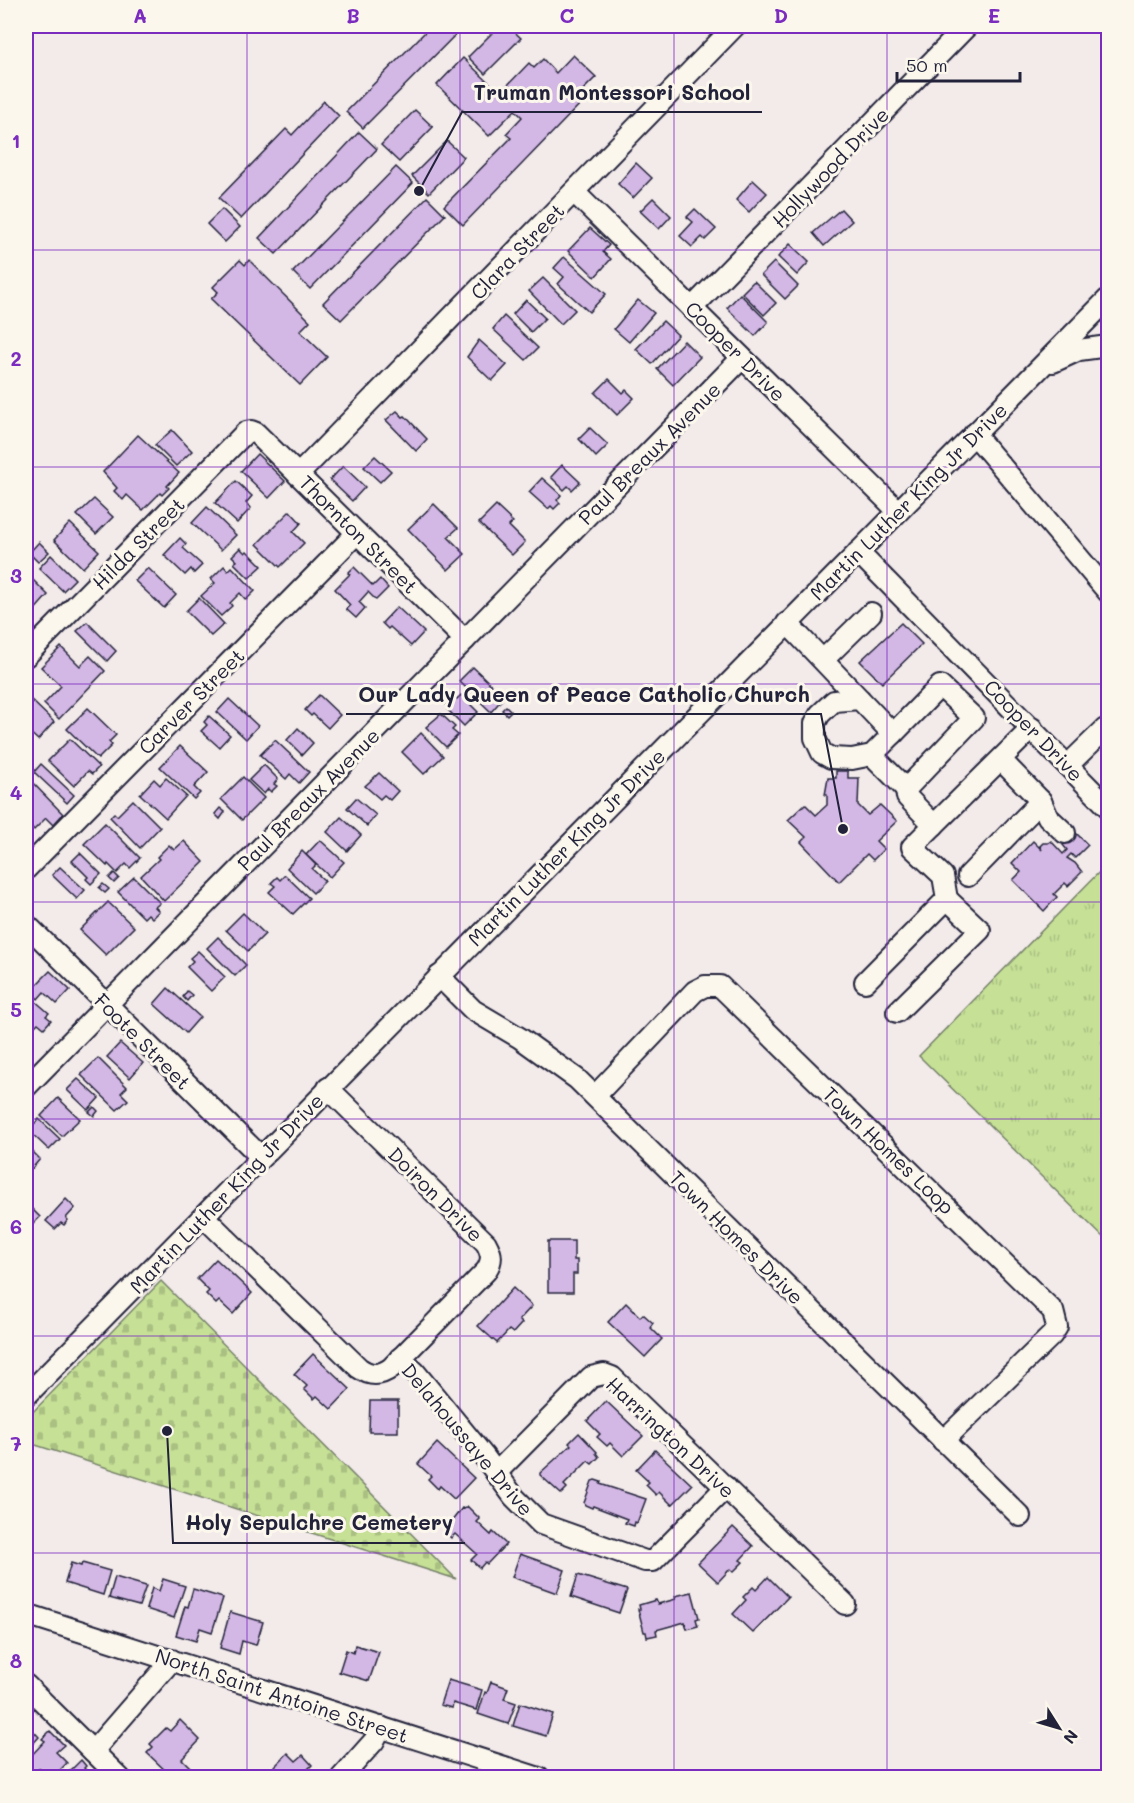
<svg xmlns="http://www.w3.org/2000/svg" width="1134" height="1803" viewBox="0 0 1134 1803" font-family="Mali,sans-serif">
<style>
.grass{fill:url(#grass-tufts);stroke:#748168;stroke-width:1.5}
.cemetery{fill:url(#cemetery-stones);stroke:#748168;stroke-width:1.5}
.building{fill:#d3b7e4;stroke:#22223b;stroke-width:1.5}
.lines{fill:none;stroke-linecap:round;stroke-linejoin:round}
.minor-casing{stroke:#22223b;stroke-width:24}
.minor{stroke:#fbf7ec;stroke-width:20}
.grid{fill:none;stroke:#7b2cbf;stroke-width:1.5;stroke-opacity:0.55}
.labels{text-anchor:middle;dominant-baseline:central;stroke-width:6;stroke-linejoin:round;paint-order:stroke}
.street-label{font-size:20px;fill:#22223b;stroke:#fbf7ec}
.leader{fill:none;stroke:#22223b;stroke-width:2}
.callout-dot{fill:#22223b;stroke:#fbf7ec;stroke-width:2}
.callout-label{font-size:21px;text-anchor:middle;font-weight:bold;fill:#22223b;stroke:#fbf7ec;stroke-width:6;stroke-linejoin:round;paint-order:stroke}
.neatline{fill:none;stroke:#7b2cbf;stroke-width:2}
.grid-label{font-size:20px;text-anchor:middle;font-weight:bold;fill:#7b2cbf}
</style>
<defs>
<pattern id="grass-tufts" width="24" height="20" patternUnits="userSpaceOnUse" patternTransform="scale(1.5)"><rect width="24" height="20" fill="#c6e096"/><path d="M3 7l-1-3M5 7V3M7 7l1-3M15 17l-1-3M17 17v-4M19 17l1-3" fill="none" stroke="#aac082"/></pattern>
<pattern id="cemetery-stones" width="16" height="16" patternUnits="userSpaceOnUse" patternTransform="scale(1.5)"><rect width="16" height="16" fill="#c6e096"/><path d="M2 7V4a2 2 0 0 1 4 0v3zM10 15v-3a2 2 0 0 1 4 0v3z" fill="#aac082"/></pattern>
</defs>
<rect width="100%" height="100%" fill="#f3eaea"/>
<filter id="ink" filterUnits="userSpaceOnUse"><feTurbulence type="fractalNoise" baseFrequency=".0167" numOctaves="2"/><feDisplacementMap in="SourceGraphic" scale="12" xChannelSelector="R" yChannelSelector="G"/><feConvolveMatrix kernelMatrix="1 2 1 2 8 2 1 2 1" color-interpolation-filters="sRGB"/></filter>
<g filter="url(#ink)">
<polygon class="grass" points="1108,863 1108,1242 919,1056"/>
<polygon class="cemetery" points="161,1281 456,1579 26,1442 26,1419"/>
<g class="building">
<polygon points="431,26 464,26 363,128 346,112"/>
<polygon points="499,26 508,26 521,38 485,74 468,57"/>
<polygon points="573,55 596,77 579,94 585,99 463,225 444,206 511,138 506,134 522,117 515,110 489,136 437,85 463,58 500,93 529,63 534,68 543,59 556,73"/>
<polygon points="324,101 339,116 241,219 219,198 286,129 292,135"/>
<polygon points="415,110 433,127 399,162 381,145"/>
<polygon points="359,132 377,149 276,254 259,238"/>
<polygon points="447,141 464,157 429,193 412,176"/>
<polygon points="636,163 652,178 633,198 618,184"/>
<polygon points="396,167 413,183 310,289 293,272"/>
<polygon points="753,180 767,193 749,212 736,200"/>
<polygon points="427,197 445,215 341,320 323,303"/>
<polygon points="653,198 671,216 659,229 640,211"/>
<polygon points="222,209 240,227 225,242 207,224"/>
<polygon points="695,209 716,229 705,240 702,237 692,247 680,236 693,222 687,217"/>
<polygon points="841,209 852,221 824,246 813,233"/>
<polygon points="590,228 609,245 603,252 611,259 595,277 568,251"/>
<polygon points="790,244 809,262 797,275 778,257"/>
<polygon points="564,257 606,294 589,312 558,284 564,277 554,268"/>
<polygon points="240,260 245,265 249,260 310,321 300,331 327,357 300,385 211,299 218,292 213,287"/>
<polygon points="774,262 798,286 785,299 761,275"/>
<polygon points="543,278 575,310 561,324 529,291"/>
<polygon points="754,281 776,303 764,315 742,293"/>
<polygon points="740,294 768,322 755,336 727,308"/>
<polygon points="526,300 545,318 531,332 513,314"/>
<polygon points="638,300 654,313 629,342 614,329"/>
<polygon points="504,316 538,348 526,360 493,329"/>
<polygon points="663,321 678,335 652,364 636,349"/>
<polygon points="479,340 507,365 492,381 467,357"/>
<polygon points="684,341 700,357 673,385 657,369"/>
<polygon points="609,379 623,393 626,390 634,398 617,415 595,393"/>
<polygon points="397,411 403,417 405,416 427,439 416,451 386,420"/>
<polygon points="590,428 608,445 596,457 579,439"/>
<polygon points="172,430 192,451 176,466 155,445"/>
<polygon points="138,435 179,473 167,486 169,488 162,495 160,493 143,510 127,495 123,500 114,491 117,488 103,472"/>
<polygon points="257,454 285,481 269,498 241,471"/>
<polygon points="375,456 391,471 380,482 364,467"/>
<polygon points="562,465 580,482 572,490 568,486 564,490 551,477"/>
<polygon points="343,466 365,487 352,501 330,480"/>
<polygon points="542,478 561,495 557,500 560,503 554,509 551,506 548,509 529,492"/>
<polygon points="236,481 252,496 246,503 251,508 237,523 215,503"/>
<polygon points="94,499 113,517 96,534 77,515"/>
<polygon points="434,504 458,528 448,537 465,554 448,570 408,529"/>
<polygon points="496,506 513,522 509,526 525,542 512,555 479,523"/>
<polygon points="207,507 236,535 221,550 192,523"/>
<polygon points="290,511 301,523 293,532 304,543 280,567 257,544"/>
<polygon points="70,523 99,551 83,568 54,540"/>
<polygon points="180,538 186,544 183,548 202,565 194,573 191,569 185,575 164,555"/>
<polygon points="39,542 49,552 38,562 29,553"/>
<polygon points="240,548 245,553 247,551 262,566 249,578 234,563 237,561 232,556"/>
<polygon points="26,551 32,557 26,565"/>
<polygon points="51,555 75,579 63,591 39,568"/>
<polygon points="224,566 228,571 232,567 255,591 246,600 240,593 230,603 232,606 221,616 201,596 215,583 211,579"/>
<polygon points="354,567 373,586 380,579 388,588 376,600 368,592 359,602 365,608 356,618 346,609 350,605 335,589 350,574 348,573"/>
<polygon points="148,568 176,595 164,608 135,581"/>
<polygon points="26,573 48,595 32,613 26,607"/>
<polygon points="199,598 224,624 211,636 186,611"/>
<polygon points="397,607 424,632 411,646 390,627 388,629 382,623"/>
<polygon points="87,622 116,651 107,661 77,631"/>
<polygon points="901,623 922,644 882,683 860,661"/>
<polygon points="61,647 80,666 90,656 105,671 59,719 44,704 61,686 41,667"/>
<polygon points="473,667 504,697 491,712 459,681"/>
<polygon points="26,695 54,722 38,740 27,730 26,731"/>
<polygon points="319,695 340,715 328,728 313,714 311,716 305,710"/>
<polygon points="453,695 457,699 461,695 478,712 464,726 447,709 448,707 445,703"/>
<polygon points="229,699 258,726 246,739 217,712"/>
<polygon points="506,706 511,711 507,715 502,710"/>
<polygon points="88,708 116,735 109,742 112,745 98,759 67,729"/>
<polygon points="441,714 455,727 452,730 458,735 446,747 426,727"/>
<polygon points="209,716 230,735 219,747 201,731 207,725 204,722"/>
<polygon points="298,728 313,743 302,755 287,740"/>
<polygon points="421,733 443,756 424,774 402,752"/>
<polygon points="70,739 99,767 92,774 88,771 74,786 48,761"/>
<polygon points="275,740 309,772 299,783 290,774 286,779 260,755"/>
<polygon points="180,746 208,772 194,787 200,793 194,799 160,767"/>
<polygon points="41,764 74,795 67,803 34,772"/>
<polygon points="264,765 278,779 274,784 277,786 271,792 268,789 264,794 249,780"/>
<polygon points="836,771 848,771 848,778 859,778 858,805 868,815 880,805 897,821 876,841 884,849 873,860 867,854 839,882 801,842 806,837 788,820 805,804 816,815 827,805 827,795 825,795 828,778 836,778"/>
<polygon points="379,773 398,791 390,800 384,795 380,799 365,786"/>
<polygon points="243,777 264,798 242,820 221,799"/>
<polygon points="166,778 186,796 166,818 140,794 154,779 160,785"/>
<polygon points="30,780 63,814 53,825 46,818 34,830 26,821 26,784"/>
<polygon points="356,798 376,815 367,826 347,808"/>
<polygon points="133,800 160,827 140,848 110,817 114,813 117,816"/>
<polygon points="220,808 225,812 220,819 215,814"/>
<polygon points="341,817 361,835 347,851 327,832"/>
<polygon points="105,823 140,858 130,868 126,864 117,873 108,864 107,866 84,844"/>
<polygon points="1075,832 1088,845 1075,858 1071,854 1067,858 1075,863 1082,872 1068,886 1065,883 1054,894 1057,897 1044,911 1013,880 1021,872 1012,863 1033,841 1042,850 1040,846 1043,843 1048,843 1051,841 1063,854 1067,850 1063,845"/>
<polygon points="320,840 344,862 330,877 306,855"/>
<polygon points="184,841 204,862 164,901 141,876 159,859 157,857 169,845 174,850"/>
<polygon points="302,851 316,865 312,869 325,881 313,893 287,868"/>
<polygon points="80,853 101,874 91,884 86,879 88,877 72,861"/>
<polygon points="60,867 85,890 77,899 52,875"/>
<polygon points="114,873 119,878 114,883 109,878"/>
<polygon points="285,875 309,898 293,914 269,892 275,886 271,883 277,877 280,880"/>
<polygon points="134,877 160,903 155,907 159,911 152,918 148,914 144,918 118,892"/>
<polygon points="103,884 109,889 105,893 99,888"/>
<polygon points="108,902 134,927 106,955 80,930"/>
<polygon points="243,913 265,934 248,951 226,930"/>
<polygon points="218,937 246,965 235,976 207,948"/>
<polygon points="198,951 225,977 211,991 187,967 193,961 190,958"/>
<polygon points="50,971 70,990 57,1004 44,992 38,999 30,991"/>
<polygon points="168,988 200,1017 186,1033 154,1004"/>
<polygon points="187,991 192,995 187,1001 183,997"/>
<polygon points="34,1000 49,1013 46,1016 51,1020 44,1028 38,1023 30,1031 26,1027 26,1009"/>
<polygon points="120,1043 143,1063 130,1078 107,1057"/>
<polygon points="98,1058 127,1087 121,1093 128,1100 117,1110 81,1075"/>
<polygon points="78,1079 99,1098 88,1110 67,1090"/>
<polygon points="58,1098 80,1119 62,1136 41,1116"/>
<polygon points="94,1107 98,1111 94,1116 89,1112"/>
<polygon points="39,1119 60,1139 49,1150 28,1130"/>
<polygon points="26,1145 40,1159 30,1171 26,1167"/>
<polygon points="66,1199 75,1208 66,1218 68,1220 64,1225 61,1223 55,1229 46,1221"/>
<polygon points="26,1203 40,1217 27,1230 26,1228"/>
<polygon points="548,1241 574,1241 574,1260 577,1260 577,1274 573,1274 573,1292 548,1292"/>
<polygon points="216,1259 252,1293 233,1314 219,1301 216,1304 206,1294 209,1291 197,1279"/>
<polygon points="513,1288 532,1306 519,1320 522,1323 513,1333 509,1330 497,1343 478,1326"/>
<polygon points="626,1303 640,1317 643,1314 653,1323 650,1327 662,1339 645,1357 608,1322"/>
<polygon points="313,1354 350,1389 331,1409 317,1396 314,1399 304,1389 307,1386 294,1374"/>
<polygon points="370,1401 398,1401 398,1432 369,1432"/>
<polygon points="606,1401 643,1436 623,1456 610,1443 607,1446 597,1437 600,1434 587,1421"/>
<polygon points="579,1433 597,1452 596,1453 599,1457 592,1464 588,1461 564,1485 567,1488 561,1494 540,1475 540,1473 571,1445 569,1443"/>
<polygon points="437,1443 474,1478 454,1499 440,1486 438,1489 428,1479 431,1476 418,1464"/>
<polygon points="655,1450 692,1485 672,1505 659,1492 656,1495 646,1485 649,1482 636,1470"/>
<polygon points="595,1480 601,1482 600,1484 646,1499 637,1523 635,1522 634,1526 625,1523 627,1519 593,1506 592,1508 585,1505 584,1503 592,1481"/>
<polygon points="467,1506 480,1519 477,1522 491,1535 493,1532 506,1544 487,1564 485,1562 480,1568 471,1560 477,1554 455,1534 451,1538 444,1531 462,1508 464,1509"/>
<polygon points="733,1527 753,1546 740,1560 743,1562 733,1572 730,1569 718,1582 698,1563"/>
<polygon points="520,1554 565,1570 557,1593 512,1577"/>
<polygon points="71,1563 81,1566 82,1563 110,1571 103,1595 65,1583"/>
<polygon points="578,1575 627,1590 619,1613 571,1597"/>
<polygon points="115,1577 146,1586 139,1606 109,1598"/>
<polygon points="768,1577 788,1597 753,1633 733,1614 746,1600 743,1597 753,1587 756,1590"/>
<polygon points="163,1579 185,1586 174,1618 146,1609 152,1588 159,1591"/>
<polygon points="193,1589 223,1598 212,1632 200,1628 196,1641 176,1635 185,1606 188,1607"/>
<polygon points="692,1592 699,1618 696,1619 698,1626 687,1629 685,1622 656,1630 657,1635 647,1637 646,1632 644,1632 638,1609 640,1609 639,1605 656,1600 658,1604 676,1599 675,1596"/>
<polygon points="230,1612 263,1622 256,1645 242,1641 239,1654 220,1648"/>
<polygon points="355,1645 379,1652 369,1681 339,1672 346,1650 353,1653"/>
<polygon points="448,1680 482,1690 476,1710 453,1703 452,1708 440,1705"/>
<polygon points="491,1682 508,1688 504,1699 516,1703 508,1724 478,1714 485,1692 487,1693"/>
<polygon points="520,1703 553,1714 546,1736 513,1726"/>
<polygon points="180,1720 200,1740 182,1759 197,1774 194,1778 176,1778 170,1772 169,1774 147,1753 153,1747 150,1744 166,1728 170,1731"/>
<polygon points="26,1723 39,1737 26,1751"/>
<polygon points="50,1731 64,1745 56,1752 67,1763 52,1778 49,1778 39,1768 33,1775 26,1768 26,1761 45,1741 42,1739"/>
<polygon points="288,1753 296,1761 303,1755 312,1765 299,1778 263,1778"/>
<polygon points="81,1760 86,1766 84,1768 89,1774 85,1778 63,1778"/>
</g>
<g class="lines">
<defs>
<g id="minor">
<polyline points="574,192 898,511"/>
<polyline points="692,308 967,26"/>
<polyline points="1053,362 1079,350 1108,346"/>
<polyline points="974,434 1108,592"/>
<polyline points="298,475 735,26"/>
<polyline points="858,552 1108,807"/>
<polyline points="787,623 893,734 872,755 852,759 831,758 822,753 815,738 815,723 820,714 834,701 860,699"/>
<polyline points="26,656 246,432 251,431 256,433 465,640"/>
<polyline points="823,660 871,613"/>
<polyline points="872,755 906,789 974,718 940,686 893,734"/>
<polyline points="1068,765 1105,729 1108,730"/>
<polyline points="906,789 907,797 934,825 1032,728"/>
<polyline points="1041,801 1048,817 1065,833"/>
<polyline points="26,869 357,533"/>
<polyline points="968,876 1041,801 1001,760"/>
<polyline points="26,924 261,1157"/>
<polyline points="439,976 473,1010 520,1038 577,1079 1020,1516"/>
<polyline points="865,982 947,899 943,876 912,847 934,825"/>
<polyline points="897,1012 980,930 947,899"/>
<polyline points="26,1087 742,358"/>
<polyline points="595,1096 695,991 705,986 720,986 1053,1311 1057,1327 1052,1335 943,1441"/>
<path d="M 204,1217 L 359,1368 C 370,1376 380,1376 391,1368 L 486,1271 C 493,1260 492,1254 486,1243 L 328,1088"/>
<polyline points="400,1358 415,1372 483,1455 514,1497 541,1524 645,1561 653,1561 726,1487"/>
<polyline points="26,1396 1108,299"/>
<polyline points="496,1473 591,1377 604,1374 612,1377 845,1604"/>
<polyline points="26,1614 539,1778"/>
<polyline points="26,1685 120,1778"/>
<polyline points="93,1751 172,1660"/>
<polyline points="341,1778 374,1741 381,1727"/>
</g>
</defs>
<use href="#minor" class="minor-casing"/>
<use href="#minor" class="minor"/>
</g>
</g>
<path class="grid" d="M 247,26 L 247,1778M 460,26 L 460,1778M 674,26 L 674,1778M 887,26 L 887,1778M 26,250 L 1108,250M 26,467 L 1108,467M 26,684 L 1108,684M 26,902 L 1108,902M 26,1119 L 1108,1119M 26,1336 L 1108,1336M 26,1553 L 1108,1553"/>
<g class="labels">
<g class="street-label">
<text transform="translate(830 167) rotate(-46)">Hollywood Drive</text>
<text transform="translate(517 251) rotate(-46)">Clara Street</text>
<text transform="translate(736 351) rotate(45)">Cooper Drive</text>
<text transform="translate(649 453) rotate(-45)">Paul Breaux Avenue</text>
<text transform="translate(908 501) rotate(-45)">Martin Luther King Jr Drive</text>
<text transform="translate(359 534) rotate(45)">Thornton Street</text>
<text transform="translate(138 543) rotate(-45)">Hilda Street</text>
<text transform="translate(191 701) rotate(-45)">Carver Street</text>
<text transform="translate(1034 730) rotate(46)">Cooper Drive</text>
<text transform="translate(308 799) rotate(-45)">Paul Breaux Avenue</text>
<text transform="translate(566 847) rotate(-45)">Martin Luther King Jr Drive</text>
<text transform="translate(143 1041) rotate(45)">Foote Street</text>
<text transform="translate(889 1150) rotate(44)">Town Homes Loop</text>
<text transform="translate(226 1193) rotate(-46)">Martin Luther King Jr Drive</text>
<text transform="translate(436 1194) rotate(45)">Doiron Drive</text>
<text transform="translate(737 1237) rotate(45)">Town Homes Drive</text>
<text transform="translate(671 1437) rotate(43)">Harrington Drive</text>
<text transform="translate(468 1439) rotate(50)">Delahoussaye Drive</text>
<text transform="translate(282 1695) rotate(18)">North Saint Antoine Street</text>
</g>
</g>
<path class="leader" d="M419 191L462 112H762M843 829L821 714H346M167 1431L173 1543H465"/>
<g class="callout-dot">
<circle cx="419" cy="191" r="6"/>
<circle cx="843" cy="829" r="6"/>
<circle cx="167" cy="1431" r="6"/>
</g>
<g class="callout-label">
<text x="612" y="100">Truman Montessori School</text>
<text x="584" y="702">Our Lady Queen of Peace Catholic Church</text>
<text x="319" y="1530">Holy Sepulchre Cemetery</text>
</g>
<rect width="1134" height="1803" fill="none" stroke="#fbf7ec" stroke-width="66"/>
<g transform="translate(1059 1728) rotate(127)" stroke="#fbf7ec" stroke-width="4.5" paint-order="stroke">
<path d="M0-4.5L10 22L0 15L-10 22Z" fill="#22223b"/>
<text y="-9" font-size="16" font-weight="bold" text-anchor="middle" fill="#22223b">N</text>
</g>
<path d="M897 72v9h123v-9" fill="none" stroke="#22223b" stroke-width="3"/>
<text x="906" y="72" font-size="18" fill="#22223b" stroke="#fbf7ec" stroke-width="4.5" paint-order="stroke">50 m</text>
<rect x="33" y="33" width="1068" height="1737" class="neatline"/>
<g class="grid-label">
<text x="140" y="23">A</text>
<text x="353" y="23">B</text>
<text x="567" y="23">C</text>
<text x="781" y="23">D</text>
<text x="994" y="23">E</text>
<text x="16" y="148">1</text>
<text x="16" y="366">2</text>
<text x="16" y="583">3</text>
<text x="16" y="800">4</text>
<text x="16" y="1017">5</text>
<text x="16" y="1234">6</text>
<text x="16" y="1451">7</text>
<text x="16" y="1668">8</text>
</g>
</svg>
